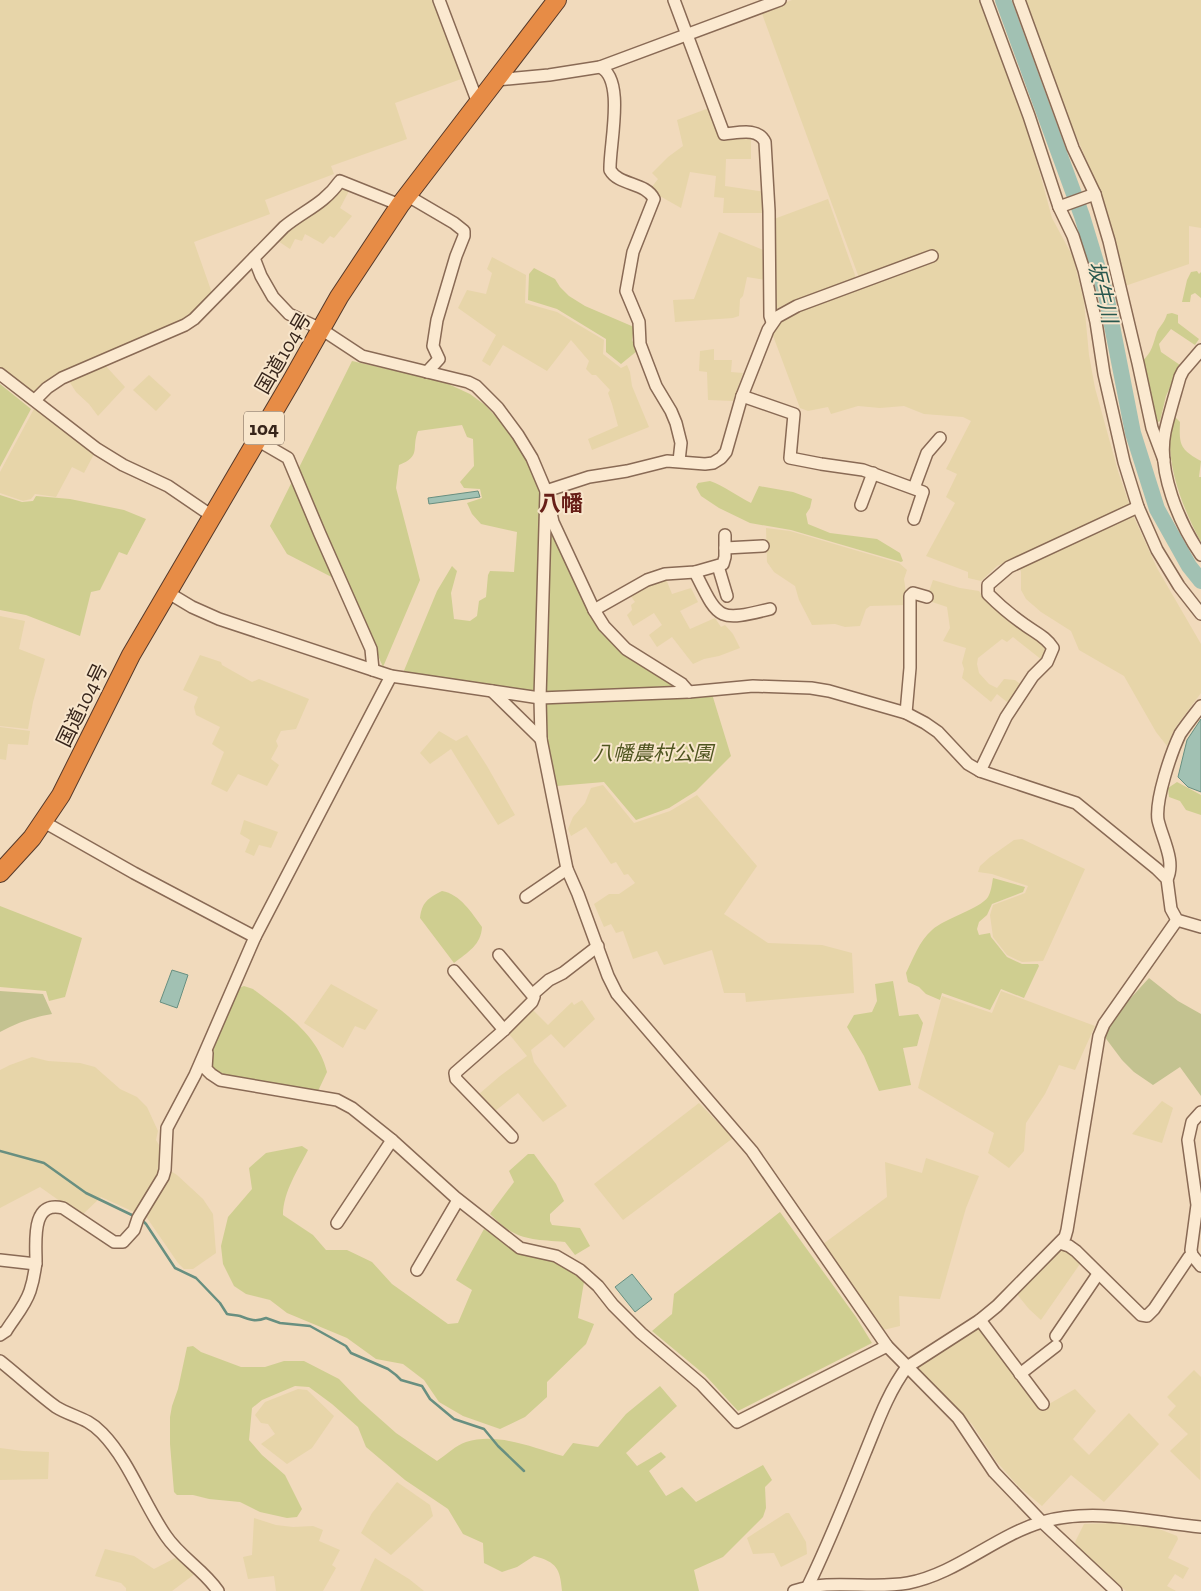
<svg xmlns="http://www.w3.org/2000/svg" width="1201" height="1591" viewBox="0 0 1201 1591" font-family="'Zilla Slab','Noto Sans JP',serif">
<style>
.farmland{fill:#e7d5a9}
.green{fill:#cfce90}
.cemetery{fill:#c3c290}
.water{fill:#a1c1b3;stroke:#688f80}
.lines{fill:none;stroke-linecap:round;stroke-linejoin:round}
.stream{stroke:#688f80;stroke-width:2.5}
.river{stroke:#a1c1b3;stroke-width:16}
.minor-casing{stroke:#896a55;stroke-width:14}
.highway-casing{stroke:#56392a;stroke-width:20}
.minor{stroke:#fbe9d0;stroke-width:11}
.highway{stroke:#e78c46;stroke-width:18}
.labels{text-anchor:middle;dominant-baseline:central;stroke-width:4;stroke-linejoin:round;paint-order:stroke}
.shield{fill:#f8e6cc;stroke:#715f50;stroke-width:1}
.shield-label{font-size:19px;font-weight:bold;fill:#37251b}
.street-label{font-size:20px;fill:#37251b;stroke:#f8e6cc}
.park-label{font-size:20px;font-style:italic;fill:#4f5520;stroke:#f8e6cc}
.water-label{font-size:21px;font-style:italic;fill:#29584f;stroke:#f8e6cc}
.quarter-label{font-size:22px;font-weight:bold;fill:#671e17;stroke:#f8e6cc}
</style>
<rect width="100%" height="100%" fill="#f1dabc"/>
<g class="farmland">
<polygon points="0,0 434,0 464,78 395,103 407,139 331,166 334,174 265,200 270,214 194,242 212,293 186,320 44,385 27,404 0,382"/>
<polygon points="792,0 980,0 1025,125 1039,170 1052,218 1073,257 1084,302 1089,355 1095,388 1118,471 1133,515 1157,568 1201,644 1201,693 1175,728 1167,746 1156,732 1124,676 1079,650 1071,631 1041,612 1026,599 1021,590 1021,572 1017,557 997,566 981,581 968,578 968,572 926,556 955,503 946,497 957,474 946,469 971,421 963,417 924,414 904,406 880,408 858,406 831,414 828,407 808,411 800,408 772,333 777,322 793,311 862,286 761,11"/>
<polygon points="1026,0 1201,0 1201,228 1189,226 1189,264 1125,286 1103,198 1067,115"/>
<polygon points="709,108 721,141 751,136 751,159 726,159 725,186 765,192 765,213 723,213 724,198 714,197 716,176 690,172 681,208 658,195 651,188 658,179 652,173 668,157 683,146 677,120"/>
<polygon points="342,186 350,189 340,208 352,216 334,238 330,236 323,244 305,234 302,241 295,239 290,249 278,241 282,235 330,202"/>
<polygon points="828,199 856,278 792,301 776,309 774,219"/>
<polygon points="719,232 766,251 765,280 747,277 743,296 740,299 739,316 733,318 675,322 673,300 694,299"/>
<polygon points="492,257 526,275 525,303 557,312 604,340 603,354 621,368 627,365 630,372 632,386 649,427 592,450 588,439 618,426 612,404 608,393 610,390 596,375 592,375 586,369 589,361 571,340 547,371 503,345 490,366 482,361 496,335 458,308 467,290 486,294 492,273 487,269"/>
<polygon points="714,349 714,360 732,360 731,372 743,373 733,401 708,400 707,372 699,371 700,351"/>
<polygon points="103,363 125,387 98,416 89,404 76,392 69,381 71,378"/>
<polygon points="149,375 171,395 156,411 133,390"/>
<polygon points="35,407 94,451 94,454 84,473 72,467 56,497 35,494 31,499 23,501 0,493 0,472"/>
<polygon points="766,528 790,531 899,563 907,570 904,579 906,593 906,605 870,606 866,609 860,626 845,627 835,624 812,625 799,600 795,586 774,572 767,562"/>
<polygon points="666,579 672,594 691,588 698,602 680,611 690,629 715,618 721,627 725,625 733,634 740,648 719,656 704,659 693,664 672,637 657,647 649,635 662,625 654,613 633,626 627,615 632,610 631,605 635,602 630,595 644,587"/>
<polygon points="933,580 960,588 979,591 985,600 994,608 1041,640 1048,649 1042,660 1013,637 1007,642 1002,639 978,658 977,664 979,673 989,684 997,688 1004,679 1015,680 1023,686 1011,702 1007,702 997,694 991,702 962,678 964,669 962,663 966,648 943,641 950,628 947,607 926,600"/>
<polygon points="0,616 25,621 19,649 45,659 33,702 28,729 0,726"/>
<polygon points="200,655 221,662 222,665 252,682 259,679 309,699 296,729 281,731 276,741 278,746 271,759 279,765 267,786 238,774 227,792 211,784 224,752 212,744 220,727 196,715 194,707 198,697 183,690"/>
<polygon points="0,727 30,731 28,745 8,744 6,760 0,759"/>
<polygon points="439,731 456,741 467,735 487,766 515,815 498,825 451,749 430,764 420,753"/>
<polygon points="603,785 634,823 670,811 697,795 757,866 724,914 768,943 822,945 852,953 854,993 746,1002 745,993 724,993 712,950 664,965 657,951 633,959 623,931 616,933 611,924 604,927 594,904 609,894 619,894 635,883 628,874 624,875 616,862 611,864 586,827 571,836 568,829 573,817 585,803 591,788"/>
<polygon points="244,820 278,832 271,848 259,845 254,856 245,852 250,840 240,834"/>
<polygon points="1022,839 1085,869 1043,961 1022,962 1007,955 993,937 990,915 993,905 1025,893 1028,886 992,874 978,872 980,866 990,857 1014,840"/>
<polygon points="331,984 378,1010 365,1030 355,1026 343,1048 304,1023"/>
<polygon points="1001,991 1095,1026 1075,1070 1059,1065 1045,1094 1026,1123 1024,1151 1009,1168 988,1153 994,1133 918,1088 942,996 992,1013"/>
<polygon points="582,1000 595,1019 564,1048 551,1034 531,1050 534,1062 567,1106 543,1122 518,1093 495,1111 479,1094 500,1076 527,1056 509,1034 532,1009 548,1025 572,1002 574,1005"/>
<polygon points="32,1057 48,1061 80,1063 95,1067 120,1089 137,1097 147,1107 158,1131 156,1140 159,1145 161,1165 177,1175 203,1199 213,1214 216,1253 193,1269 184,1269 178,1263 145,1215 134,1212 101,1197 81,1216 40,1187 0,1208 0,1070 10,1065"/>
<polygon points="1162,1101 1173,1108 1162,1143 1132,1134"/>
<polygon points="699,1103 733,1138 623,1220 594,1184"/>
<polygon points="926,1158 979,1176 966,1208 940,1299 899,1296 900,1326 883,1330 823,1244 887,1197 885,1162 922,1173"/>
<polygon points="1062,1248 1082,1261 1041,1320 1029,1309 1016,1293"/>
<polygon points="979,1327 1042,1408 1075,1389 1096,1411 1073,1439 1089,1455 1129,1413 1159,1444 1104,1502 1071,1475 1042,1506 1018,1486 996,1461 972,1424 917,1370 919,1365"/>
<polygon points="1194,1370 1201,1377 1200,1480 1170,1451 1188,1434 1168,1415 1176,1406 1167,1397"/>
<polygon points="298,1389 307,1390 334,1416 312,1448 287,1464 261,1444 275,1434 268,1424 261,1423 255,1415 265,1402"/>
<polygon points="0,1448 23,1451 49,1452 48,1479 0,1480"/>
<polygon points="397,1482 430,1505 433,1516 391,1555 361,1533 372,1513"/>
<polygon points="786,1513 789,1513 806,1542 807,1554 781,1567 774,1553 753,1554 747,1538"/>
<polygon points="254,1518 276,1525 293,1527 313,1526 323,1530 319,1541 340,1550 332,1565 336,1568 323,1591 276,1591 274,1576 248,1579 243,1557 252,1555"/>
<polygon points="1116,1523 1154,1527 1177,1536 1178,1539 1168,1558 1189,1568 1183,1579 1175,1574 1167,1586 1176,1591 1126,1591 1078,1548 1075,1542 1084,1524"/>
<polygon points="105,1549 134,1556 154,1569 177,1557 196,1573 172,1591 126,1591 126,1588 121,1583 95,1576"/>
<polygon points="375,1558 409,1579 424,1591 360,1591"/>
</g>
<g class="green">
<polygon points="534,268 555,279 560,287 569,296 585,306 634,327 632,340 637,351 621,364 606,352 606,339 557,309 528,300 529,274"/>
<polygon points="1197,271 1199,274 1201,272 1201,298 1195,293 1191,295 1190,302 1182,302 1187,280 1191,272"/>
<path d="M 1172,313 L 1178,315 L 1178,323 L 1199,339 L 1195,345 L 1171,329 L 1159,344 L 1161,352 L 1180,365 L 1166,396 L 1160,421 L 1156,423 L 1142,361 C 1152,353 1153,344 1157,332 C 1160,326 1165,322 1167,314 Z"/>
<path d="M 352,361 L 444,382 L 470,394 L 485,405 L 510,432 L 530,459 L 601,633 L 624,654 L 674,684 L 668,688 L 550,694 L 403,673 L 437,591 L 452,566 L 457,571 L 451,593 L 454,619 L 470,621 L 477,616 L 479,601 L 486,597 L 488,575 L 490,571 L 514,572 L 517,532 L 481,524 L 472,514 L 467,503 L 482,498 L 480,489 L 464,488 L 460,482 L 474,466 L 473,439 L 467,437 L 462,425 L 418,431 C 411,448 422,456 399,465 L 396,488 L 420,580 L 383,667 L 347,585 L 287,554 L 270,526 Z"/>
<polygon points="0,384 31,409 0,467"/>
<path d="M 1175,417 L 1180,422 C 1179,445 1180,449 1201,461 L 1199,477 L 1201,477 L 1201,542 C 1185,513 1169,473 1170,440 C 1170,432 1173,424 1175,417 Z"/>
<path d="M 710,481 C 724,486 737,496 751,503 L 759,486 L 793,492 L 812,499 L 810,508 L 806,514 L 808,524 L 830,533 L 877,539 L 900,553 L 903,561 L 901,562 L 791,530 L 750,523 L 719,508 L 701,496 L 696,487 L 698,483 Z"/>
<polygon points="0,495 22,502 33,501 36,496 70,499 124,510 146,519 127,555 119,552 100,590 91,592 80,636 26,615 0,610"/>
<polygon points="712,694 731,756 696,791 669,808 636,820 604,782 557,786 547,744 546,702"/>
<polygon points="1177,782 1201,795 1201,815 1186,810 1180,801 1169,797 1168,788"/>
<path d="M 993,878 L 1025,887 L 1023,892 L 992,904 L 987,915 L 979,922 L 977,929 L 979,935 L 990,933 L 991,937 L 1007,957 L 1022,964 L 1038,964 L 1039,966 L 1024,998 L 1001,989 L 990,1010 L 942,993 L 940,1000 L 926,994 L 919,987 L 908,982 L 906,973 C 913,959 919,941 932,930 C 945,918 980,909 988,897 C 991,892 992,884 993,878 Z"/>
<path d="M 442,891 C 460,894 472,913 482,927 C 481,945 468,952 454,963 L 420,918 C 422,902 428,898 442,891 Z"/>
<polygon points="0,906 82,938 65,997 49,1001 46,991 0,987"/>
<polygon points="893,981 899,1016 918,1014 923,1023 917,1046 903,1048 911,1085 879,1091 864,1056 847,1027 854,1015 872,1012 877,1001 875,984"/>
<path d="M 244,986 L 253,989 C 282,1011 318,1034 327,1072 L 318,1091 L 228,1076 L 213,1069 L 212,1052 L 219,1036 L 226,1015 L 239,988 Z"/>
<path d="M 302,1146 L 308,1150 C 298,1170 283,1192 283,1215 L 313,1235 L 326,1250 L 347,1250 L 372,1262 L 392,1284 L 448,1324 L 458,1323 L 472,1290 L 456,1280 L 484,1229 L 517,1251 L 555,1261 L 576,1274 L 584,1282 L 578,1318 L 594,1324 L 586,1344 L 547,1382 L 547,1397 L 525,1417 L 500,1429 L 463,1416 L 439,1402 L 424,1380 L 403,1364 L 376,1359 L 347,1338 L 287,1313 L 270,1300 L 246,1294 L 234,1286 L 223,1264 L 221,1246 L 228,1217 L 252,1189 L 249,1168 L 266,1153 Z"/>
<path d="M 528,1154 L 534,1154 L 556,1184 L 564,1201 L 550,1214 L 550,1221 L 552,1225 L 580,1228 L 590,1246 L 575,1255 L 565,1242 C 530,1239 516,1241 490,1214 L 514,1182 L 509,1171 Z"/>
<polygon points="780,1212 856,1317 872,1343 738,1411 705,1375 652,1331 672,1314 674,1294"/>
<path d="M 193,1346 L 201,1352 L 241,1367 L 265,1367 L 284,1361 L 304,1361 L 339,1379 L 360,1401 L 396,1433 L 437,1461 C 446,1455 456,1445 466,1442 C 498,1432 533,1448 563,1456 L 573,1443 L 598,1447 L 626,1414 L 660,1386 L 677,1406 L 626,1453 L 637,1466 L 661,1452 L 666,1457 L 649,1471 L 666,1496 L 682,1487 L 696,1502 L 763,1465 L 772,1480 L 765,1487 L 766,1508 L 763,1517 L 723,1557 L 694,1570 L 699,1591 L 562,1591 C 560,1569 557,1562 534,1556 L 517,1567 L 502,1572 L 484,1563 L 483,1543 L 463,1534 L 448,1509 L 405,1480 L 366,1447 L 358,1427 L 332,1404 L 309,1387 L 295,1386 L 262,1400 L 252,1408 L 249,1440 L 262,1455 L 285,1475 L 302,1509 L 297,1517 L 287,1518 L 260,1512 L 240,1502 L 209,1499 L 193,1495 L 177,1495 L 174,1492 L 170,1444 L 170,1417 L 172,1406 L 178,1389 L 187,1347 Z"/>
</g>
<g class="cemetery">
<path d="M 1149,978 L 1178,1001 L 1201,1014 L 1201,1096 L 1180,1067 L 1153,1085 L 1134,1072 L 1122,1060 L 1104,1036 C 1115,1013 1132,997 1149,978 Z"/>
<path d="M 0,991 L 43,994 L 52,1014 C 33,1017 16,1023 0,1032 Z"/>
</g>
<g class="water">
<polygon points="478,491 480,497 429,504 428,498"/>
<polygon points="1201,719 1201,792 1188,787 1178,777 1187,740"/>
<polygon points="172,970 188,975 177,1008 160,1002"/>
<polygon points="632,1274 652,1299 635,1312 615,1287"/>
</g>
<g class="lines">
<g class="stream">
<polyline points="0,1151 44,1163 86,1193 136,1217"/>
<path d="M 141,1219 L 146,1224 L 175,1268 L 196,1278 L 220,1303 L 227,1314 C 231,1315 236,1315 240,1316 C 250,1320 256,1322 266,1318 L 280,1323 L 310,1326 L 346,1346 L 351,1353 L 388,1369 L 396,1375 L 401,1380 L 422,1386 L 430,1399 L 454,1419 L 484,1429 L 498,1446 L 524,1471"/>
</g>
<polyline class="river" points="1003,0 1082,216 1106,295 1133,433 1157,509 1189,566 1201,581"/>
<defs>
<g id="minor">
<polyline points="439,0 478,103"/>
<path d="M 674,0 L 724,134 C 738,133 758,127 765,142 L 769,211 L 770,316 L 772,322"/>
<polyline points="986,0 1029,116 1059,207 1073,236 1084,270 1096,322 1104,374 1124,462 1138,507 1157,550 1179,586 1201,614"/>
<polyline points="1019,0 1073,148 1095,194 1109,241 1138,363 1152,428 1164,460"/>
<path d="M 600,67 C 626,79 609,146 610,170 C 619,186 646,182 654,199 L 633,252 L 626,291 L 639,322 L 640,344 L 656,386 L 671,411 L 676,423 L 681,443 L 679,461"/>
<polyline points="496,80 549,75 600,67 780,0"/>
<polyline points="408,196 454,223 464,231 464,236 456,256 437,320 433,346 439,359 427,372"/>
<polyline points="1059,207 1095,194"/>
<polyline points="254,258 261,276 273,297 289,314 321,329 362,356 468,382 476,386 498,408 518,435 532,458 546,491 540,698 541,739 567,869 578,894 608,976 617,994 752,1151 887,1346 958,1418 994,1472 1042,1522 1116,1591"/>
<path d="M 1201,350 L 1183,371 L 1180,377 C 1175,395 1169,414 1165,432 C 1157,471 1179,523 1201,555"/>
<polyline points="0,374 97,449 123,465 168,486 212,516"/>
<polyline points="742,396 794,414 790,458 821,464 863,470 923,492 914,519"/>
<path d="M 35,400 L 47,388 L 62,378 L 185,325 L 194,319 L 284,227 C 305,210 324,204 340,181 L 400,205"/>
<polyline points="257,440 288,458 320,534 371,649 373,670"/>
<polyline points="914,488 927,453 940,438"/>
<polyline points="861,505 873,473"/>
<polyline points="725,548 763,546"/>
<polyline points="718,566 727,596"/>
<path d="M 695,572 C 719,620 717,622 770,609"/>
<polyline points="167,592 192,607 219,619 391,676 540,698 689,692 753,686 811,688 829,691 906,713 925,723 938,732 968,764 980,771 1076,803 1157,869 1167,879 1171,909 1177,920 1201,927"/>
<polyline points="594,610 647,580 665,574 695,572 723,564 725,557 725,535"/>
<polyline points="492,691 541,739"/>
<polyline points="689,692 682,684 626,649 604,626 594,610 553,522 546,491 589,477 627,471 667,461 705,464 713,463 721,458 726,452 742,396 768,330 777,317 797,306 932,256"/>
<polyline points="906,713 910,668 910,596 913,593 927,597"/>
<path d="M 980,771 L 1006,717 L 1033,676 L 1047,662 L 1053,648 C 1046,637 1036,633 1025,625 C 1012,616 1000,606 988,594 L 988,585 L 1009,567 L 1138,507"/>
<polyline points="44,822 134,873 255,937"/>
<path d="M 1167,879 C 1176,862 1162,838 1158,820 C 1155,800 1171,753 1180,734 C 1186,725 1194,715 1201,706"/>
<polyline points="526,897 567,869"/>
<polyline points="499,955 534,997 532,1002 504,1030 455,1073 456,1079 512,1137"/>
<polyline points="454,971 504,1030"/>
<polyline points="533,994 549,980 563,973 598,946"/>
<polyline points="207,1053 206,1069 211,1074 220,1080 337,1100 352,1108 392,1140 455,1197 520,1248 556,1256 580,1270 598,1286 613,1305 641,1333 701,1384 737,1422 887,1346"/>
<polyline points="1201,1112 1192,1122 1188,1140 1197,1205 1191,1250 1192,1255 1201,1266"/>
<polyline points="337,1223 392,1140"/>
<polyline points="1060,1243 1069,1246 1076,1251 1141,1315 1147,1316 1154,1309 1189,1257 1192,1255"/>
<polyline points="0,1260 36,1264"/>
<polyline points="417,1270 458,1200"/>
<polyline points="980,1320 1043,1404"/>
<path d="M 0,1335 L 6,1331 C 14,1318 25,1306 30,1291 C 33,1282 35,1271 36,1261 C 36,1241 31,1200 63,1208 L 114,1242 L 123,1242 L 134,1230 L 138,1218 L 163,1177 L 165,1170 L 167,1128 L 195,1075 L 255,937 L 391,676"/>
<polyline points="1056,1336 1098,1274"/>
<path d="M 0,1361 C 19,1376 37,1393 56,1407 C 72,1417 87,1417 102,1433 C 130,1462 143,1503 166,1536 C 180,1557 204,1570 218,1591"/>
<polyline points="1020,1374 1056,1346"/>
<path d="M 808,1586 C 829,1543 847,1498 865,1453 C 877,1424 888,1392 907,1367 L 980,1320 L 997,1306 L 1065,1237 L 1067,1230 L 1099,1036 L 1104,1024 L 1177,920"/>
<path d="M 794,1591 C 833,1578 869,1590 908,1583 C 956,1574 995,1536 1042,1522 C 1094,1507 1149,1522 1201,1527"/>
</g>
<polyline id="highway" points="0,873 32,838 61,795 131,655 291,382 339,297 400,205 557,0"/>
</defs>
<use href="#minor" class="minor-casing"/>
<use href="#highway" class="highway-casing"/>
<use href="#minor" class="minor"/>
<use href="#highway" class="highway"/>
</g>
<g class="labels">
<rect class="shield" x="244" y="411.5" width="40" height="33" rx="4"/>
<g class="shield-label">
<text x="264" y="428">104</text>
</g>
<g class="street-label">
<text transform="translate(283 353) rotate(-60)">国道104号</text>
<text transform="translate(82 705) rotate(-64)">国道104号</text>
</g>
<g class="park-label">
<text x="653" y="753">八幡農村公園</text>
</g>
<g class="water-label">
<text transform="translate(1103 292) rotate(76)">坂牛川</text>
</g>
<g class="quarter-label">
<text x="561" y="503">八幡</text>
</g>
</g>
</svg>
